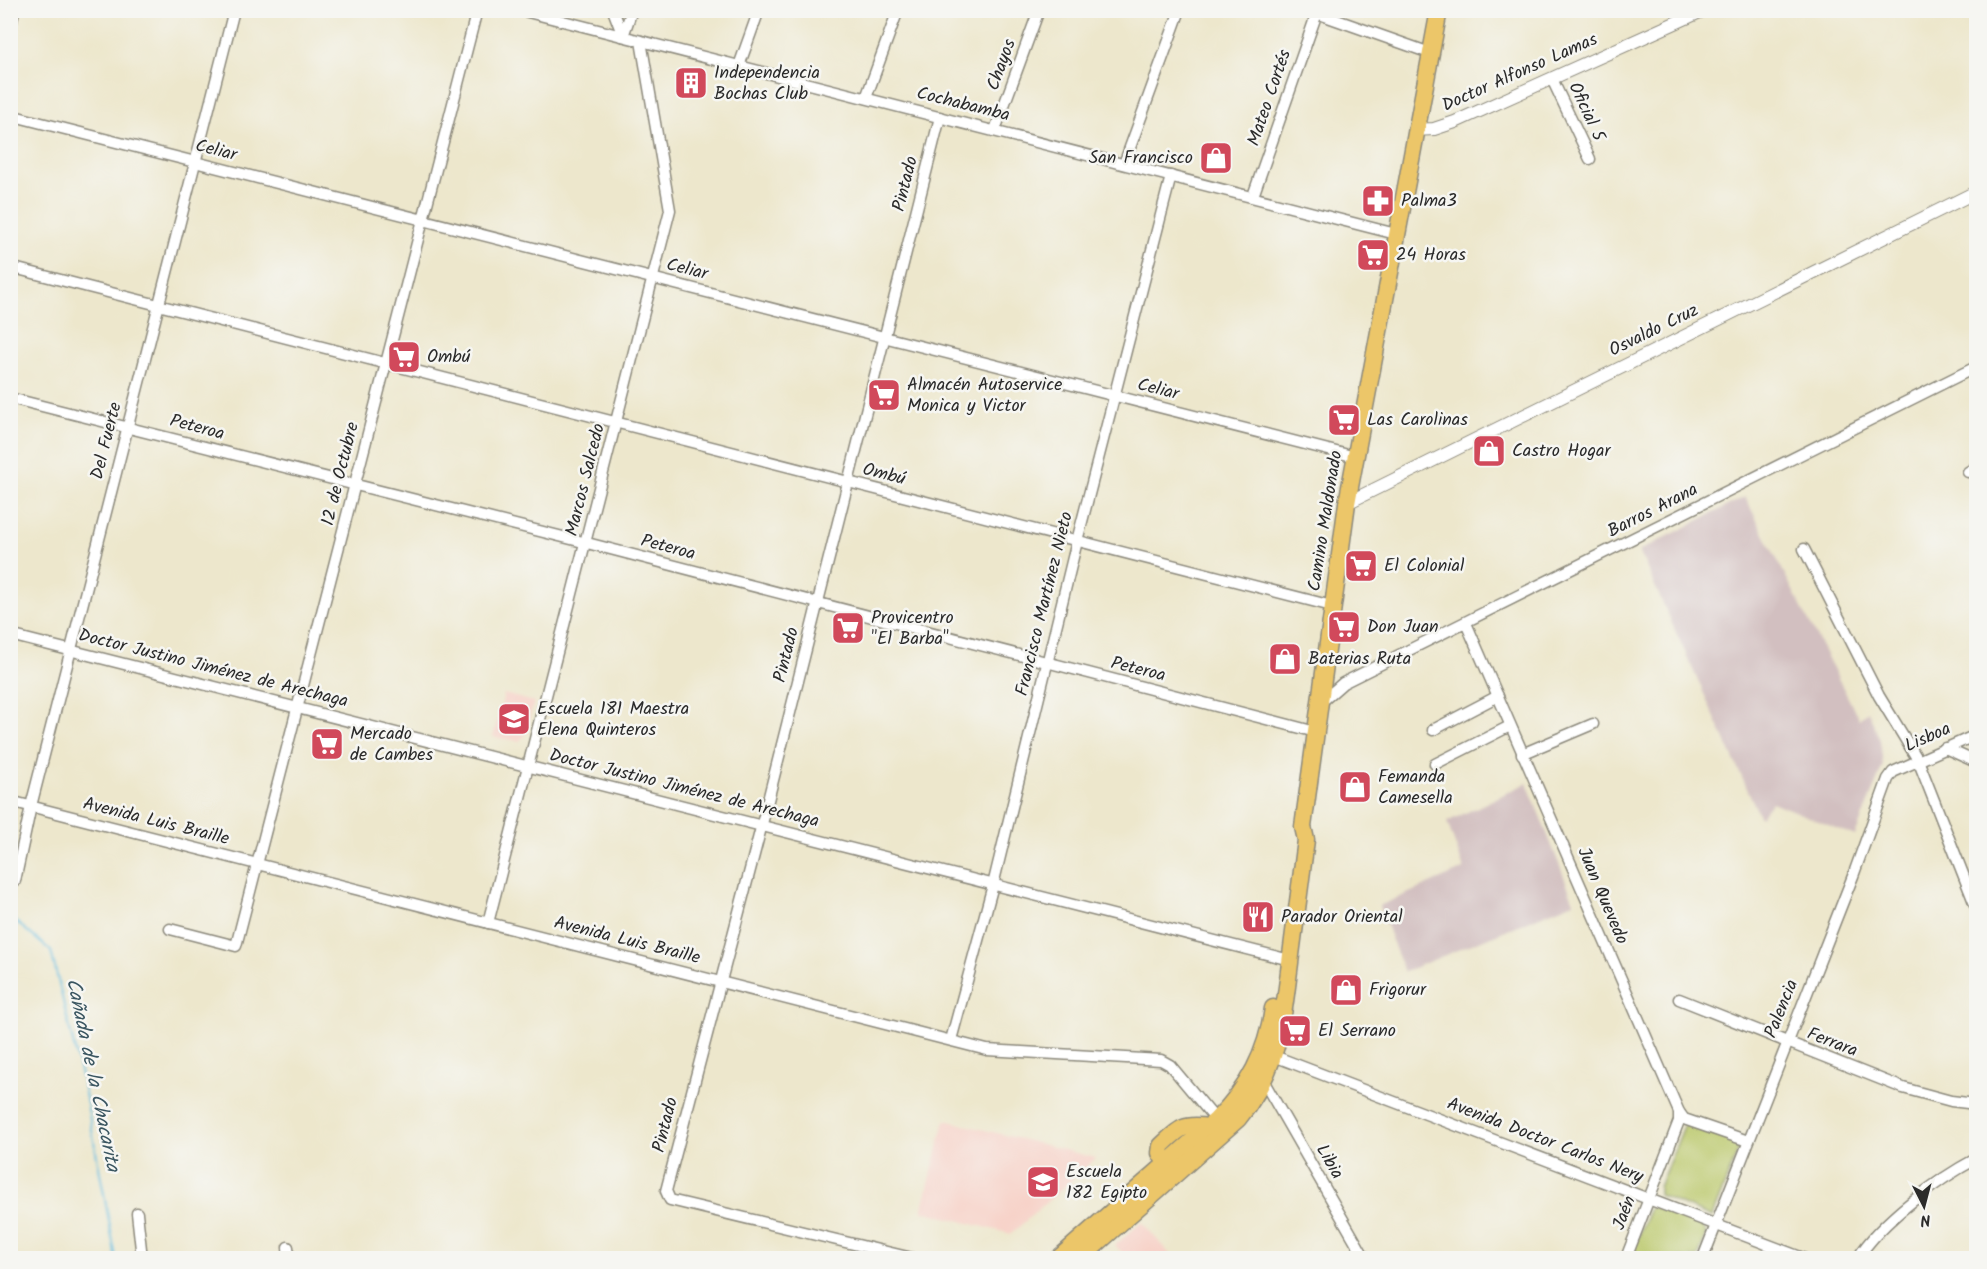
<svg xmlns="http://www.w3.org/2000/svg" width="1987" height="1269" viewBox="0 0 1987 1269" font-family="Kalam,sans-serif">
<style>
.built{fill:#f7d1c7}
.industrial{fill:#d2bfc0}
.green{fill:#bac769;stroke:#72794a;stroke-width:1.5}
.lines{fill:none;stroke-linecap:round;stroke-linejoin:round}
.stream{stroke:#61bcdf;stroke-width:2}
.minor-casing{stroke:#8c897c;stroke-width:13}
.tertiary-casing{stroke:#8c897c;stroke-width:14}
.primary-casing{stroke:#8c897c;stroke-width:19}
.minor{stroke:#fff;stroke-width:10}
.tertiary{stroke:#fff;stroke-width:12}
.primary{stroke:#ecc669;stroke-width:16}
.labels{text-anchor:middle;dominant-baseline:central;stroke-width:5;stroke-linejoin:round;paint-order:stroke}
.street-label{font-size:18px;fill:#2b2b2b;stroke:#f6f6f2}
.poi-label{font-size:18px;fill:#2b2b2b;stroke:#f6f6f2;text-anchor:start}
.water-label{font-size:20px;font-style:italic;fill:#3b5661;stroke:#f6f6f2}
</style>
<rect width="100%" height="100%" fill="#f6f6f2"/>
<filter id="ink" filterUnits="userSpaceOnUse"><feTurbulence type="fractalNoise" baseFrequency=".0167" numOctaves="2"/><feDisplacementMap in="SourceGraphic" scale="12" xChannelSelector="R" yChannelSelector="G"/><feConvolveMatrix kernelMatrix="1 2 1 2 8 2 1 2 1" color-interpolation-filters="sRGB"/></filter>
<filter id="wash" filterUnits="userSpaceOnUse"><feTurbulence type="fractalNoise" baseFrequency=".008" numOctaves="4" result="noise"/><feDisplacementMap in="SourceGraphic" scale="24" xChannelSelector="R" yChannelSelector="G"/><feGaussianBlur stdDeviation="1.35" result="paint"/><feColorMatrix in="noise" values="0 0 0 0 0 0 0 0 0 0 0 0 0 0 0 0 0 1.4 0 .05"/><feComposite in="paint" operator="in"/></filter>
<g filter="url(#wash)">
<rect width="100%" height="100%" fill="#ede7cc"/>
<g class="built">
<polygon points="504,694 534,702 524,736 519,741 493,737"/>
<polygon points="945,1120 1096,1158 1011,1234 922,1211"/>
<polygon points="1142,1222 1166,1250 1174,1258 1127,1258 1115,1245"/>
</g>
<g class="industrial">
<polygon points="1745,497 1859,719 1868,711 1880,740 1883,765 1855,836 1772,802 1760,817 1639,551"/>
<polygon points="1527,783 1574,902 1404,972 1379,906 1464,869 1447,822"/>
</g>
<g class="green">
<polygon points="1685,1124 1741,1143 1712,1217 1659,1195 1659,1187"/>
<polygon points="1654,1207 1703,1226 1706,1233 1698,1258 1630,1258 1650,1208"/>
</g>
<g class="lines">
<polyline class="stream" points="10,913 15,921 51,951 84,1088 116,1258"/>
</g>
</g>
<g filter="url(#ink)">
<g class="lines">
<defs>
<g id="minor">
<polyline points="520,10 1396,234"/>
<polyline points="613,10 623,36"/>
<polyline points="1311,11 1430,53"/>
<polyline points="10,31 14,10"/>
<polyline points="623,36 632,10"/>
<polyline points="739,66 759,10"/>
<polyline points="1552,79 1590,159"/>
<polyline points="866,98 898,10"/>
<polyline points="10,115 1356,457"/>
<polyline points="995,130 1039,10"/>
<polyline points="1124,164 1180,10"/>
<polyline points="1253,196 1318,10"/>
<polyline points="10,267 1332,606"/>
<polyline points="10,398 587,543 1316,732"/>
<polyline points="1968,472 1976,467"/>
<polyline points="1804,549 1879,696 1918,760 1976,907"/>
<polyline points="1466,623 1679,1112 1684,1119 1748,1141"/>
<polyline points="10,635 1290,960"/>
<polyline points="1319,704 1343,683 1976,367"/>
<polyline points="1433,730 1498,696"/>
<polyline points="1945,748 1976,762"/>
<polyline points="1522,754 1593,724"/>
<polyline points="1435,764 1510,726"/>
<polyline points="10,801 987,1050 1161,1060 1170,1065 1216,1120"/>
<polyline points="15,881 31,806 234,10"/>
<polyline points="488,923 670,210 641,41"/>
<polyline points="170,929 236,946 477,10"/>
<polyline points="1679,999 1903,1088 1951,1101 1976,1104"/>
<polyline points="951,1040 993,885 1077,541 1171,176"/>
<polyline points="1274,1056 1803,1258"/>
<polyline points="1264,1082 1365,1258"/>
<polyline points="137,1213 142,1258"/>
<polyline points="288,1247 289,1258"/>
<polyline points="912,1258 670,1200 666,1191 762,824 940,117"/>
<polyline points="1626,1258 1679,1121 1679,1112"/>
<polyline points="1703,1258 1853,876 1888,779 1893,772 1976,735"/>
<path d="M 1858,1258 C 1881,1221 1938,1179 1976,1159"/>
</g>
<g id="tertiary">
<polyline points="1415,130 1434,129 1455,122 1704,10"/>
<polyline points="1347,503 1976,192"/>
</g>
<g id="primary">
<path d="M 1172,1174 L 1160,1153 L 1161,1146 C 1179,1129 1183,1123 1208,1127"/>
<path d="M 1059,1258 L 1216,1120 C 1248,1088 1267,1053 1273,1008"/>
<path d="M 1081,1258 L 1238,1119 C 1280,1069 1283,1017 1291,955 C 1296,917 1301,878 1306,840 L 1303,827 L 1347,503 L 1439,10"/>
</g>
</defs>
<use href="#minor" class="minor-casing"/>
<use href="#tertiary" class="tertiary-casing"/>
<use href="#primary" class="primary-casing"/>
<use href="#minor" class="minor"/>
<use href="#tertiary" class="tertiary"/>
<use href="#primary" class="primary"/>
</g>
</g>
<defs>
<symbol id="building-square" viewBox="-11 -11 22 22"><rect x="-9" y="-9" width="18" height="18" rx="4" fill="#d1495b" stroke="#f6f6f2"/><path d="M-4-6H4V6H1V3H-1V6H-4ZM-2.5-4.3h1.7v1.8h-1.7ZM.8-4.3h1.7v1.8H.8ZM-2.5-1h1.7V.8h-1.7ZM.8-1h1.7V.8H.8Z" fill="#fff"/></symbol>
<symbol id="shop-square" viewBox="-11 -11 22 22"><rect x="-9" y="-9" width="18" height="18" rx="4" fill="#d1495b" stroke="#f6f6f2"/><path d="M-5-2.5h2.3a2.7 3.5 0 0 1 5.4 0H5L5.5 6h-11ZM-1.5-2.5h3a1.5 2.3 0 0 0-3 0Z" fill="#fff"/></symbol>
<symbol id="pharmacy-square" viewBox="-11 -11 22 22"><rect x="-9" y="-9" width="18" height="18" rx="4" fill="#d1495b" stroke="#f6f6f2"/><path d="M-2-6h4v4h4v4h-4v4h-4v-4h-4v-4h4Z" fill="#fff"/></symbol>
<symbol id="supermarket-square" viewBox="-11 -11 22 22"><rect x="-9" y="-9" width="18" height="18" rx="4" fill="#d1495b" stroke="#f6f6f2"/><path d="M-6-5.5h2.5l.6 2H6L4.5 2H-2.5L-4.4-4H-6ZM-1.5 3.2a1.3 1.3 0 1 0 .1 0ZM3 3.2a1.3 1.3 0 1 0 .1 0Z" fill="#fff"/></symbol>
<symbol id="school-square" viewBox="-11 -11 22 22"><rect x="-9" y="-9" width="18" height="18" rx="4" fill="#d1495b" stroke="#f6f6f2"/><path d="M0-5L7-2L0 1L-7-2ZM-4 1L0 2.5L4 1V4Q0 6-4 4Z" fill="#fff"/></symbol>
<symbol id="restaurant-square" viewBox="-11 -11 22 22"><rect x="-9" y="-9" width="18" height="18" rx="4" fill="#d1495b" stroke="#f6f6f2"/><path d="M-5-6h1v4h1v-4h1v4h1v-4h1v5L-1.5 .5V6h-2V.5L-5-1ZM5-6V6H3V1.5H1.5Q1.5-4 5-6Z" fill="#fff"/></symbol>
</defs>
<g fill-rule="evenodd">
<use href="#building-square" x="672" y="64" width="38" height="38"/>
<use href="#shop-square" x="1197" y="139" width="38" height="38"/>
<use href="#pharmacy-square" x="1359" y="182" width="38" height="38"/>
<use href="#supermarket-square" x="1354" y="236" width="38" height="38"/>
<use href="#supermarket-square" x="385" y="338" width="38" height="38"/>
<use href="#supermarket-square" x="865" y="376" width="38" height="38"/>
<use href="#supermarket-square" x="1325" y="401" width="38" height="38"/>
<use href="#shop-square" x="1470" y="432" width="38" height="38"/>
<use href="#supermarket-square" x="1342" y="547" width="38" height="38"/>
<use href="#supermarket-square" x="1325" y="608" width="38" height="38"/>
<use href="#supermarket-square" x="829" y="609" width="38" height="38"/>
<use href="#shop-square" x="1266" y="640" width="38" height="38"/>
<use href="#school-square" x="495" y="700" width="38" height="38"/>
<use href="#supermarket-square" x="308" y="725" width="38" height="38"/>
<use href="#shop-square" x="1336" y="768" width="38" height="38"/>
<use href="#restaurant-square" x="1239" y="898" width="38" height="38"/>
<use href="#shop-square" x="1327" y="971" width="38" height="38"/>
<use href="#supermarket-square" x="1276" y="1012" width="38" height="38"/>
<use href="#school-square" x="1024" y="1163" width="38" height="38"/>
</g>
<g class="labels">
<g class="street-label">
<text transform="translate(1002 65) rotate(-70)">Chayos</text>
<text transform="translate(1520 73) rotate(-24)">Doctor Alfonso Lamas</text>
<text transform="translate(1270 98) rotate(-71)">Mateo Cortés</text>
<text transform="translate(963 105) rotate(14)">Cochabamba</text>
<text transform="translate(1586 112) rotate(65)">Oficial 5</text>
<text transform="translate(216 151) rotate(14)">Celiar</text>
<text transform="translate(906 184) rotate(-76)">Pintado</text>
<text transform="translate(687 270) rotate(14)">Celiar</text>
<text transform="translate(1654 331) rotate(-26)">Osvaldo Cruz</text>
<text transform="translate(1158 390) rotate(14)">Celiar</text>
<text transform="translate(197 428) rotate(15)">Peteroa</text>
<text transform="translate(107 441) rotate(-76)">Del Fuerte</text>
<text transform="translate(341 474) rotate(-76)">12 de Octubre</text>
<text transform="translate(884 475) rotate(14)">Ombú</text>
<text transform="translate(586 480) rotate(-76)">Marcos Salcedo</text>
<text transform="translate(1653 511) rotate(-27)">Barros Arana</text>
<text transform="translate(1326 521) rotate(-81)">Camino Maldonado</text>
<text transform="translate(668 548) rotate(15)">Peteroa</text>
<text transform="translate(1045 604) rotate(-76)">Francisco Martínez Nieto</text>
<text transform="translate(787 655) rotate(-76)">Pintado</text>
<text transform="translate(213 669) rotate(14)">Doctor Justino Jiménez de Arechaga</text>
<text transform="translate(1138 670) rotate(14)">Peteroa</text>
<text transform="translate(1928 738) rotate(-24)">Lisboa</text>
<text transform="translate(684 789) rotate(14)">Doctor Justino Jiménez de Arechaga</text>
<text transform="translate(156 822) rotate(14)">Avenida Luis Braille</text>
<text transform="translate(1602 896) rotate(67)">Juan Quevedo</text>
<text transform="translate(627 941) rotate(14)">Avenida Luis Braille</text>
<text transform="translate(1782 1009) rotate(-68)">Palencia</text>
<text transform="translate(1832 1043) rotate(21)">Ferrara</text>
<text transform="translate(666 1125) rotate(-76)">Pintado</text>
<text transform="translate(1545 1141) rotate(21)">Avenida Doctor Carlos Nery</text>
<text transform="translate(1329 1162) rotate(60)">Libia</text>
<text transform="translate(1625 1213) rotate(-69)">Jaén</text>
</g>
<g class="poi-label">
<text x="714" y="73">Independencia<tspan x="714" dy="21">Bochas Club</tspan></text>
<text x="1193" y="158" text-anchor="end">San Francisco</text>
<text x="1401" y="201">Palma3</text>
<text x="1396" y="255">24 Horas</text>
<text x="427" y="357">Ombú</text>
<text x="907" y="385">Almacén Autoservice<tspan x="907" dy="21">Monica y Victor</tspan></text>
<text x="1367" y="420">Las Carolinas</text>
<text x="1512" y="451">Castro Hogar</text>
<text x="1384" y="566">El Colonial</text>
<text x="871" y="618">Provicentro<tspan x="871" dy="21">"El Barba"</tspan></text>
<text x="1367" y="627">Don Juan</text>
<text x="1308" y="659">Baterias Ruta</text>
<text x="537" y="709">Escuela 181 Maestra<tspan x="537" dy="21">Elena Quinteros</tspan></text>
<text x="350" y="734">Mercado<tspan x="350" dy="21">de Cambes</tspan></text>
<text x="1378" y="777">Femanda<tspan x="1378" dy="21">Camesella</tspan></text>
<text x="1281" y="917">Parador Oriental</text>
<text x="1369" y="990">Frigorur</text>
<text x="1318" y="1031">El Serrano</text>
<text x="1066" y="1172">Escuela<tspan x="1066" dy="21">182 Egipto</tspan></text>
</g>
<g class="water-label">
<text transform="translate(92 1075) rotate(78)">Cañada de la Chacarita</text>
</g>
</g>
<rect width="1987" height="1269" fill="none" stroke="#f6f6f2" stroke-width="36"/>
<g transform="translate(1924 1206) rotate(174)" stroke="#f6f6f2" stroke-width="4.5" paint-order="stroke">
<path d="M0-4.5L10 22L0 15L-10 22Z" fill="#2b2b2b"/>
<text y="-9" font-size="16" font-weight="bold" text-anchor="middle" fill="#2b2b2b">N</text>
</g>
</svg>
